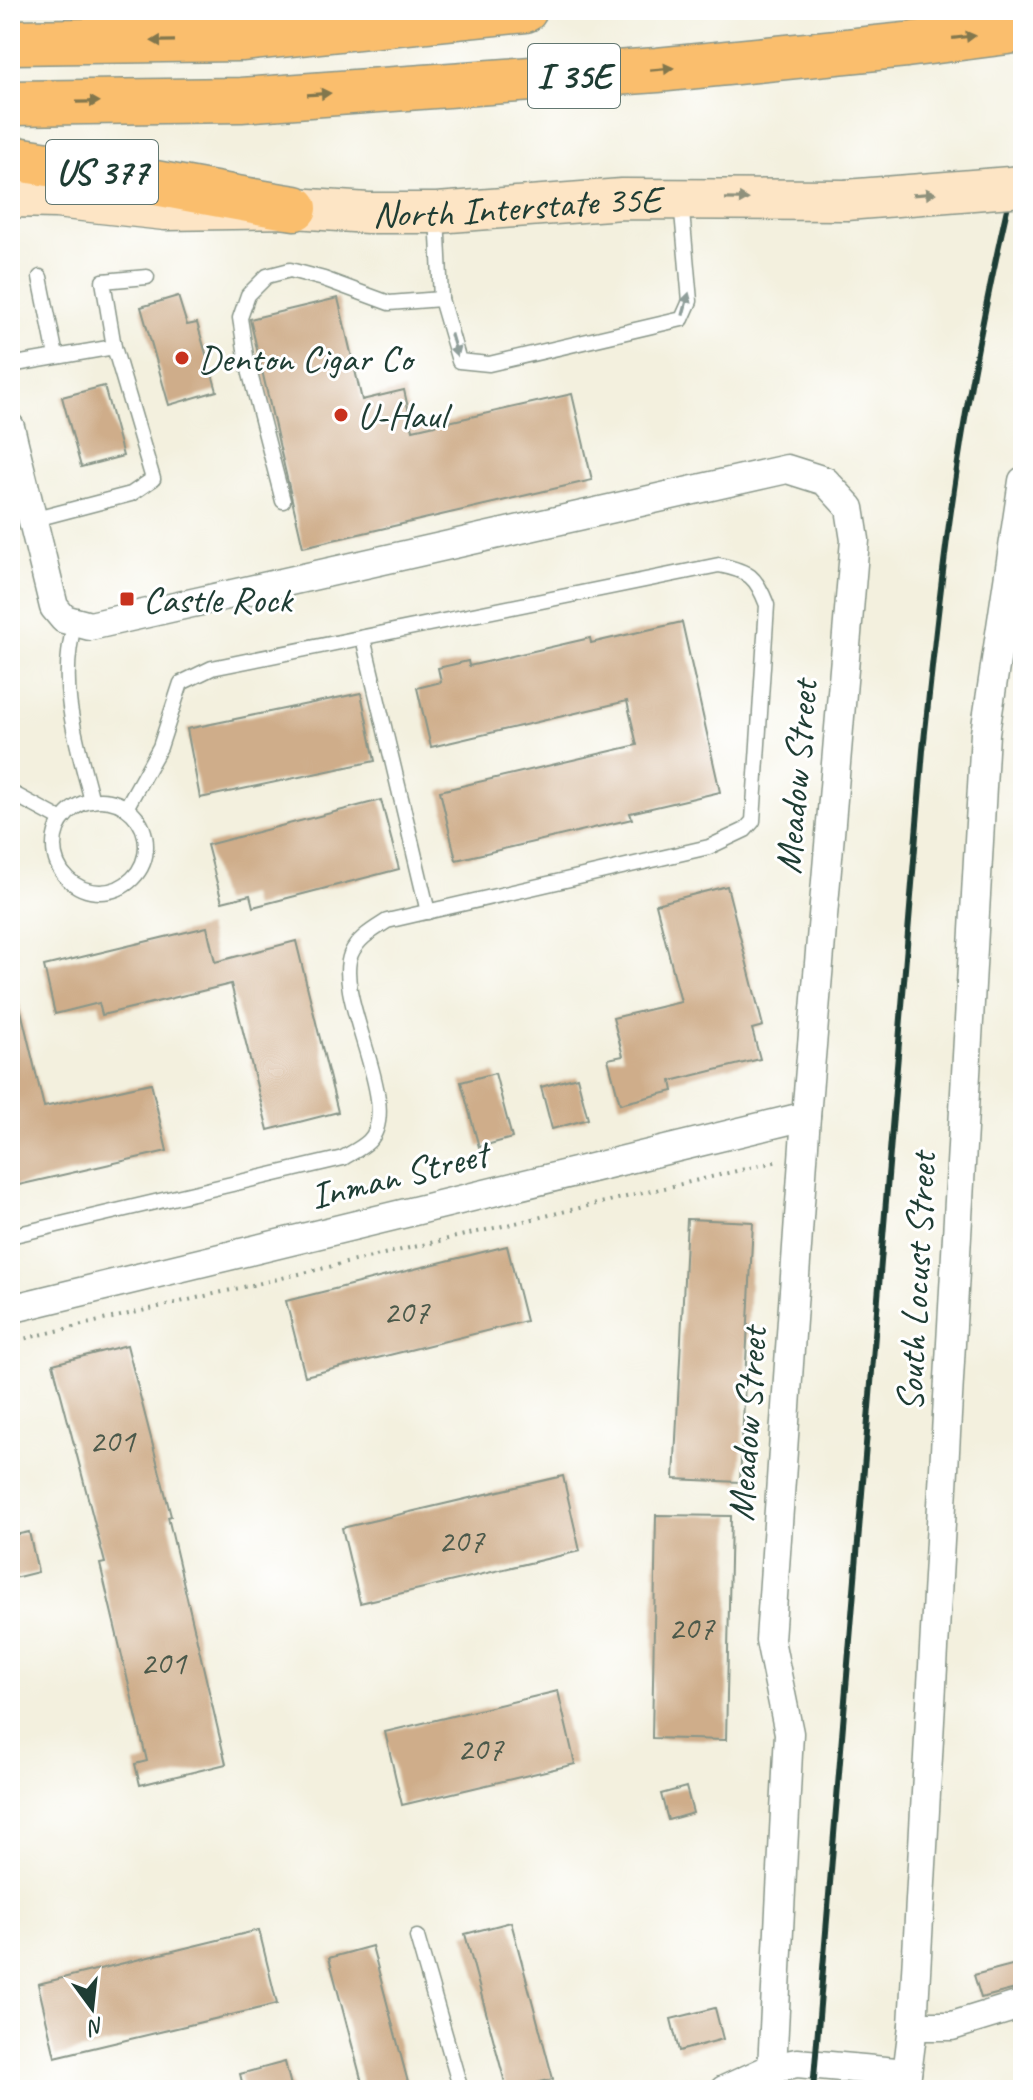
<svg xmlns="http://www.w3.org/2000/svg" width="1033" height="2100" viewBox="0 0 1033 2100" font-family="Caveat,sans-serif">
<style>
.building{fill:#cfad8a}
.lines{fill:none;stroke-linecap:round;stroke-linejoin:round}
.lane-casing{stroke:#899689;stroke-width:17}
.street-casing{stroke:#899689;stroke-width:31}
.secondary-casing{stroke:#899689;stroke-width:43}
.highway-casing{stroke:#899689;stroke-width:47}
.path{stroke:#899689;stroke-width:4;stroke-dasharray:2 6;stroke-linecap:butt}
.lane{stroke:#fff;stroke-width:14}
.street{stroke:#fff;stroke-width:28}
.secondary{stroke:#fde5c5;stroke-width:40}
.highway{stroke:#fabe6d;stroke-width:44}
.rail{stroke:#1f3d34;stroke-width:6}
.secondary-bridge-casing{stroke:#899689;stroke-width:43;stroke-linecap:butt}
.secondary-bridge{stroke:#fde5c5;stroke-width:40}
.oneway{fill:#82774e}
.oneway2{fill:#8e917c}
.oneway3{fill:#8f9e9a}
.poi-dot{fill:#c8321e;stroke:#fff;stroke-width:3}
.labels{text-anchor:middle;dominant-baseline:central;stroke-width:6;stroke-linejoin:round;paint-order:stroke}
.number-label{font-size:34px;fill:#4b594a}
.shield{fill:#fff;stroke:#627771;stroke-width:2}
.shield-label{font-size:36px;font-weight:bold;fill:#1f3d34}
.street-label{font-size:38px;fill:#1f3d34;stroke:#fff}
.poi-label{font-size:38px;fill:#1f3d34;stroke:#fff;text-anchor:start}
</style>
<rect width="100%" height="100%" fill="#fff"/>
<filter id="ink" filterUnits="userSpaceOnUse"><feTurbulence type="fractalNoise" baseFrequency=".0125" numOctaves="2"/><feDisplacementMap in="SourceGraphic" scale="16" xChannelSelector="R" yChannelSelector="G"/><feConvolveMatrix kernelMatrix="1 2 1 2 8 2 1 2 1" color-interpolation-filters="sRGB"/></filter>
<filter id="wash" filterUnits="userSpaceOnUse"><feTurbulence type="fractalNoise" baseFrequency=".006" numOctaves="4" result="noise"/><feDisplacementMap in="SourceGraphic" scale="32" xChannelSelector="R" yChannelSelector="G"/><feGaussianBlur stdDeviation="1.8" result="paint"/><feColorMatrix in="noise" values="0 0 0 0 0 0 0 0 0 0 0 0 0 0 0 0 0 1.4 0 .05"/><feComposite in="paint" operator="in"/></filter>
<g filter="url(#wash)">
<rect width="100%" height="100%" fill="#f3f0de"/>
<g id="blocks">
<g class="building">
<polygon points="178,296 187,325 197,323 217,391 169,405 141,307"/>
<polygon points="338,298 362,400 404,390 413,430 572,394 592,480 303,547 250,319"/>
<polygon points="104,386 123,456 81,467 62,397"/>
<polygon points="682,622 720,792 630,813 632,819 456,860 440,791 637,745 627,701 431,747 417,688 441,682 438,668 468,661 469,666 590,638 591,643"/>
<polygon points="361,693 375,761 200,798 187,729"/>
<polygon points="381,800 399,869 253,907 250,895 222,902 207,845"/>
<polygon points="727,886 763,1026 752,1029 760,1059 671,1081 673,1091 620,1104 608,1059 623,1056 613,1018 681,1002 656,904"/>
<polygon points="207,927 215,962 296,941 338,1112 268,1130 231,984 102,1015 99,1003 55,1014 44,966"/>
<polygon points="17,994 44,1107 151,1083 167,1151 10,1187 10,995"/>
<polygon points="495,1073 512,1138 479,1147 461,1082"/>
<polygon points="577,1077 588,1119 552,1129 541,1087"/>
<polygon points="687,1219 753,1222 740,1482 674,1479"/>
<polygon points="507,1246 526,1321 305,1376 286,1301"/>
<polygon points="127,1345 171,1516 168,1517 226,1764 140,1785 135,1764 147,1761 100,1564 105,1563 53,1364"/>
<polygon points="563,1476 580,1551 360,1603 342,1528"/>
<polygon points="656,1515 731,1516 726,1740 652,1738"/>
<polygon points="29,1532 38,1572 10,1579 10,1536"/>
<polygon points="558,1691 575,1764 402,1805 385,1732"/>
<polygon points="686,1787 693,1813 668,1820 661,1794"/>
<polygon points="511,1922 553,2079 507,2090 465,1934"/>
<polygon points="259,1930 277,2004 55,2057 38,1984"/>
<polygon points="372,1946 410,2090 364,2090 329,1958"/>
<polygon points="1023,1962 1023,1987 981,1998 974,1975"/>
<polygon points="715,2008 723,2039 679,2051 671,2019"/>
<polygon points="285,2062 292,2090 244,2090 240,2074"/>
</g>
</g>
</g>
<g filter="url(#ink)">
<use href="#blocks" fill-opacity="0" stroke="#899689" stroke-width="2"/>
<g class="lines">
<defs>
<g id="lane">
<polyline points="437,214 441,299 459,361 489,364 682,319 690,301 682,212 685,200"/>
<polyline points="40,277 56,356"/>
<polyline points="114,347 103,281 147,277"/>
<polyline points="10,365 114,347 153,479 131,494 32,520"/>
<polyline points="283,501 247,362 240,318 248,295 267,276 290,270 324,279 389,303 441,299"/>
<path d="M 75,622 C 57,686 76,739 92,801"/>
<polyline points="363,638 428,912"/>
<polyline points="10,792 62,820"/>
<circle cx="100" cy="846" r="46"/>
<path d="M 10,1236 L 343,1158 C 351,1153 362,1148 369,1141 C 404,1106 333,997 351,954 C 358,938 373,930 387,921 L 709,847 L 745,830 L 753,821 L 767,605 C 756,576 749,571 719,565 L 212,668 L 181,683 L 160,747 L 126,808"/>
<polyline points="417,1937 461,2090"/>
</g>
<g id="street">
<polyline points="10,427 54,607 64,619 90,626 787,469 825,481 850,508 855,540 806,1116 770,1640 789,1733 772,2068"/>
<polyline points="10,1309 806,1116"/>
<polyline points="913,2026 952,2026 1023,2004"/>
<polyline points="724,2090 772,2068 797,2063 907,2073"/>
<polyline points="905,2090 913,2026 985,733 1023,481"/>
</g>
<g id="secondary">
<path id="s1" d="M 10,197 L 56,198 L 165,210 L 295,208 L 368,213 L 437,213 L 622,199 L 846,200"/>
</g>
<g id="highway">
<polyline points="10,42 241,39 525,10"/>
<polyline points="10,103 241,100 657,70 906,45 1023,30"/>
<path d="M 10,158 C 106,172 200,193 295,208"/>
</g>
</defs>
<use href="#lane" class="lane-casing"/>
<use href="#street" class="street-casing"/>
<use href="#secondary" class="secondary-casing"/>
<use href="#highway" class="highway-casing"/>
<polyline class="path" points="10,1342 779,1161"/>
<use href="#lane" class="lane"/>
<use href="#street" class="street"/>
<use href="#secondary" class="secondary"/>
<use href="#highway" class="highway"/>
<path class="rail" d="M 813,2090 L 923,750 C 932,668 940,585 952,503 C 969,381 994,260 1023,141"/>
<defs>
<polyline id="secondary-bridge" points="846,200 1023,186"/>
</defs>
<use href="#secondary-bridge" class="secondary-bridge-casing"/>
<use href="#secondary-bridge" class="secondary-bridge"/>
</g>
<defs><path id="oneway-solid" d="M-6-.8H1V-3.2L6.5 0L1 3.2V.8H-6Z" transform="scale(2)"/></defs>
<g class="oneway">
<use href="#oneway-solid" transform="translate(964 37) rotate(-7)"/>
<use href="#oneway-solid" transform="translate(163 41) rotate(179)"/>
<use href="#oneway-solid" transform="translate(662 69) rotate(-5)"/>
<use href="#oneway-solid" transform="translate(319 94) rotate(-4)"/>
<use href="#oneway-solid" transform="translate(88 102) rotate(-1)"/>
</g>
<g class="oneway2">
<use href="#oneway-solid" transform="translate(924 194) rotate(-4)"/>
<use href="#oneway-solid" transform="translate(737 199) rotate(1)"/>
</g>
<g class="oneway3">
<use href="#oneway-solid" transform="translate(686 304) rotate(-75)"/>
<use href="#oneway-solid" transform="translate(454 345) rotate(74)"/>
</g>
</g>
<g class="poi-dot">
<circle cx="182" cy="358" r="8"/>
<circle cx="341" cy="415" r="8"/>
<rect x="119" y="591" width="16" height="16" rx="4"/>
</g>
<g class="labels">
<g class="number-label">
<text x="406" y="1311">207</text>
<text x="112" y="1440">201</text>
<text x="461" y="1540">207</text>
<text x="691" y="1627">207</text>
<text x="163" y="1662">201</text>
<text x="480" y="1748">207</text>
</g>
<g class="shield">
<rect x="528" y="44" width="92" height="64" rx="6"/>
<rect x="46" y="140" width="112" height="64" rx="6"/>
</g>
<g class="shield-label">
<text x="574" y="76">I 35E</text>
<text x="102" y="172">US 377</text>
</g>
<g class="street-label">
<text stroke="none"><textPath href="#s1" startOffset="508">North Interstate 35E</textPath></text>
<text transform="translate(796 777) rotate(-85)">Meadow Street</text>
<text transform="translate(399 1175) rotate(-14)">Inman Street</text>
<text transform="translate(916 1282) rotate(-87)">South Locust Street</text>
<text transform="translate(747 1424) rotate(-86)">Meadow Street</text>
</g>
<g class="poi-label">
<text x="198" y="358">Denton Cigar Co</text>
<text x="357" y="415">U-Haul</text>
<text x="143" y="599">Castle Rock</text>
</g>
</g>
<rect width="1033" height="2100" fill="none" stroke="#fff" stroke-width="40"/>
<g transform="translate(92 2008) rotate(165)" stroke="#ffffff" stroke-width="6" paint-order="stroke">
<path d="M0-6L14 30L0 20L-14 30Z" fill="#1f3d34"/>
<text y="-12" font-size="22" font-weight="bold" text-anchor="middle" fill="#1f3d34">N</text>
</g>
</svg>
